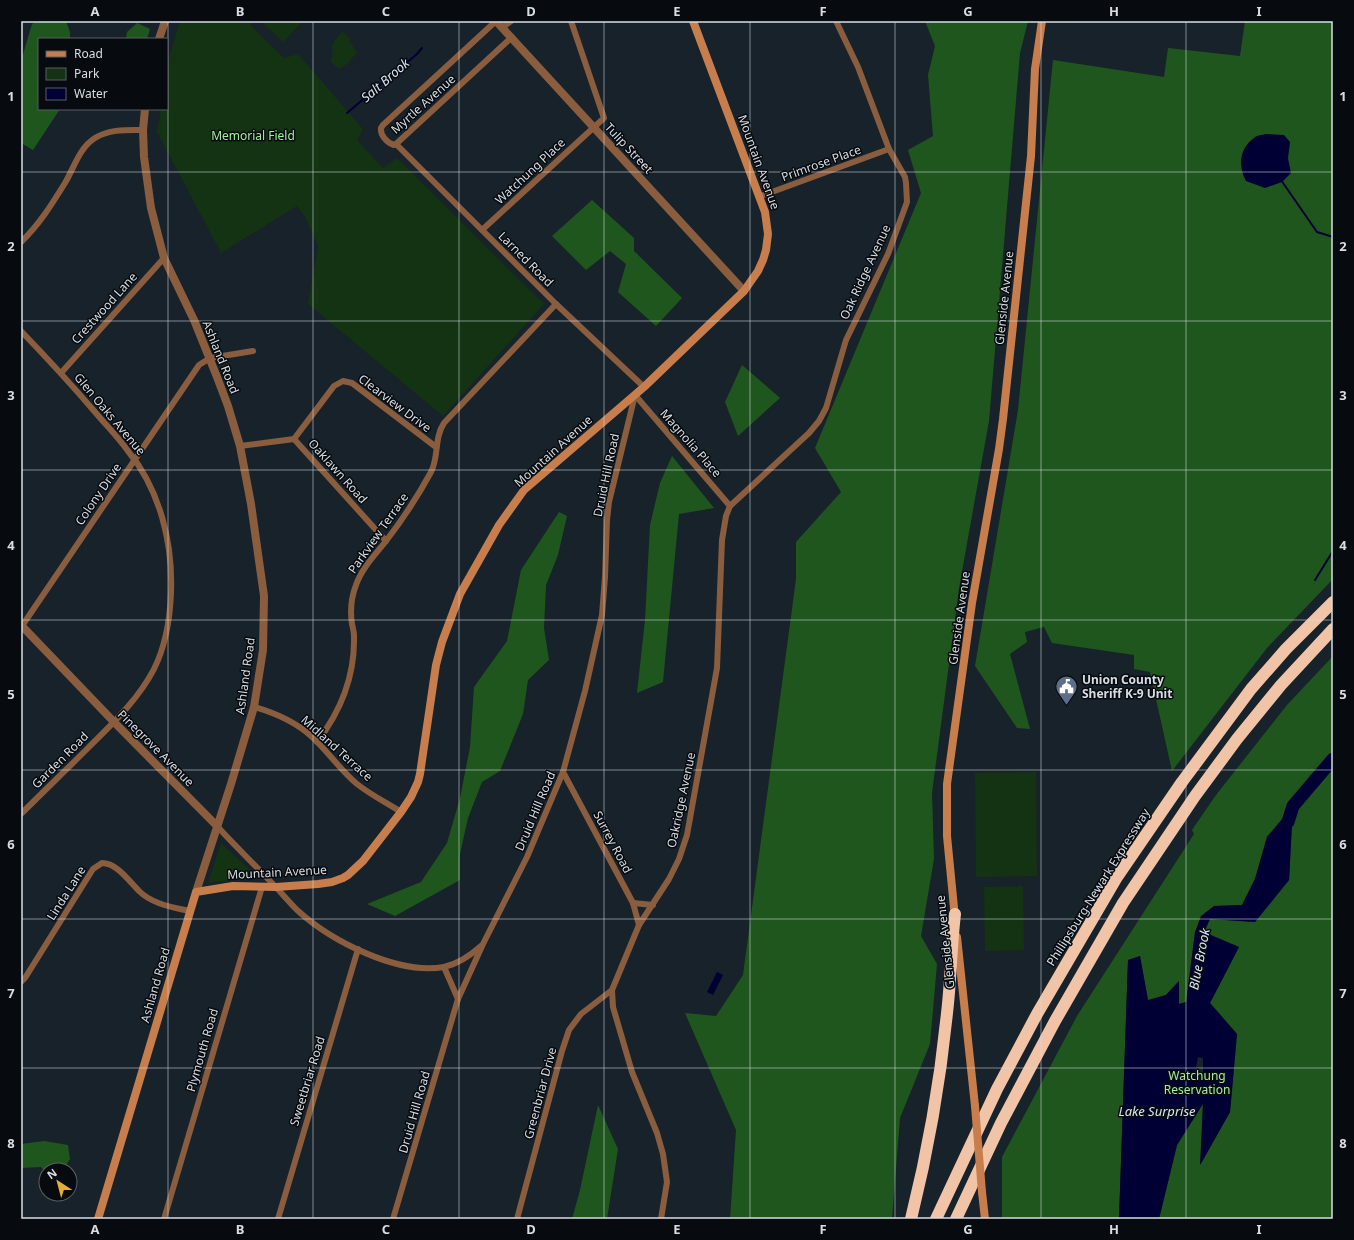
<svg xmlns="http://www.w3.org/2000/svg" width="1354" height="1240" viewBox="0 0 1354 1240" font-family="'Noto Sans',sans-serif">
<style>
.green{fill:#133312}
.forest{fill:#1f561e}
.water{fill:#000034;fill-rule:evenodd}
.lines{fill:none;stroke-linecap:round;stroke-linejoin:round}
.stream{stroke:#000034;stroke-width:2}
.river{stroke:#000034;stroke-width:13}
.minor{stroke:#8a5d3f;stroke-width:6}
.tertiary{stroke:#8a5d3f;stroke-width:8}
.secondary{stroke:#c77e4c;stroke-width:8}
.motorway{stroke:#f2c4a7;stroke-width:12}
.secondary-bridge{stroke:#c77e4c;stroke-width:8}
.grid{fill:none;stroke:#d7dee3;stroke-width:1;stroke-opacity:0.55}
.labels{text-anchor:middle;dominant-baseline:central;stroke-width:3;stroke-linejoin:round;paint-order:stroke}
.street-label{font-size:12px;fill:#d7dee3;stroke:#070b0f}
.park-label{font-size:12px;fill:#a0ee9c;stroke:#070b0f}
.poi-label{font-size:12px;font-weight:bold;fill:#d7dee3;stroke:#070b0f;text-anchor:start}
.water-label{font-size:13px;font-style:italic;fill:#d9e5f6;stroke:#070b0f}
.neatline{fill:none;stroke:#d7dee3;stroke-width:1.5}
.grid-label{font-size:13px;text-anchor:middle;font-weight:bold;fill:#d7dee3}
</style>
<rect width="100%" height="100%" fill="#18222b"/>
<g class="green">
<polygon points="180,21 251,21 251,26 284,58 298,54 363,129 357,140 383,168 397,158 544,304 443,416 308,304 318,246 305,217 297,206 221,253 157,132 161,109 167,109 167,64"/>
<polygon points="267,21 303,21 283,42 264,24"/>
<path d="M 342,31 L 351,39 L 349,42 L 352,45 L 357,53 L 347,64 L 339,69 L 330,61 C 333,56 334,51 331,46 Z"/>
<polygon points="1036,772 1037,876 976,877 975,773"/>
<polygon points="221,843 250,870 245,878 208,883"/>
<polygon points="1023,886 1024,950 985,951 984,887"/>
</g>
<g class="forest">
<polygon points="37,21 66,21 70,32 70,39 39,39 39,109 60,109 33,150 21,143 21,61 32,24"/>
<polygon points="925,21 1028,21 1020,53 989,421 959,588 932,793 934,859 921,936 937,964 930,1044 900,1118 892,1219 730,1219 736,1130 685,1013 716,1016 743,975 796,579 796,542 841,492 815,448 921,193 908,150 933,136 928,75 935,46"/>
<polygon points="1245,21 1333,21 1333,579 1267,648 1172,771 1150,672 1134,669 1134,655 1052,643 1044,627 1025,632 1027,642 1010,654 1030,729 1017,728 975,666 1018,410 1053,60 1164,77 1168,48 1240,56"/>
<polygon points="137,23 150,29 147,39 126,39 127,32"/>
<polygon points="592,200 634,238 634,251 682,298 656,326 618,292 626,264 610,251 586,270 552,236"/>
<polygon points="742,365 780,398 738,436 725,402"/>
<polygon points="672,456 714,508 679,514 663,682 637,693 645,620 650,525 660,483"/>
<polygon points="559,512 567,516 558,555 546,585 544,628 549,660 528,680 523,714 500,771 482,782 468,818 460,854 460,880 395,916 367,904 421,882 447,843 460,798 470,747 474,687 507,641 521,570"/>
<polygon points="1333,656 1333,1219 1159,1219 1177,1145 1203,1103 1201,1164 1230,1112 1237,1034 1210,1003 1239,947 1204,933 1210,919 1255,922 1289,880 1293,807 1267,837 1255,879 1242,905 1214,906 1195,932 1187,1002 1179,1004 1179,981 1166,995 1148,1001 1140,956 1128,960 1119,1219 1002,1219 1002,1157 1077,1016 1194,834 1192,830 1216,795 1287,705"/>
<polygon points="598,1105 618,1149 607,1219 572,1219 580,1190"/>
<polygon points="44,1141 68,1145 70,1159 63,1170 46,1170 46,1172 41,1167 21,1168 21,1144"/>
</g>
<g class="water">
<path d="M 1266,134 L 1284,135 L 1290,142 L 1288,158 L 1291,173 L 1282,182 L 1265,188 L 1246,181 C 1238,166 1239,149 1254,138 C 1257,135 1262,135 1266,134 Z"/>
<path d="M 1293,806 L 1289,880 L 1255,922 L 1210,919 L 1204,932 L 1239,947 L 1210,1003 L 1237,1034 L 1230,1112 L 1200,1165 L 1203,1104 L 1177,1145 L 1159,1219 L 1119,1219 L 1128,960 L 1140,956 L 1148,1000 L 1166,995 L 1179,981 L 1179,1004 L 1186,1002 L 1195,932 L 1201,916 L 1214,906 L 1242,905 L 1255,879 L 1267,837 ZM 1198,1057 L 1203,1058 L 1203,1074 L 1199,1081 L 1194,1076 Z"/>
<polygon points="717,972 723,975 713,995 707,992"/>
</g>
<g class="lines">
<g class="stream">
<polyline points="347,113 417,54 422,48"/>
<polyline points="1281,180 1317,232 1333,237"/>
<polyline points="1315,580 1333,551"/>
</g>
<polyline class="river" points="1288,822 1293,806 1333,759"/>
<g class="minor">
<path d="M 496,21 L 383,125 L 381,128 C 380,135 387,143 394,145 L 396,144 L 512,37"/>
<polyline points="503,27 511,21"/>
<polyline points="396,144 556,304 644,387"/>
<polyline points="761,196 889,149"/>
<polyline points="482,230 604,118 571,21"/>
<path d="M 21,242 C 39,225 52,204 65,183 C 74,168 79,148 95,138 C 110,129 126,130 143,130"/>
<path d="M 21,331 C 46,357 71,384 95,412 C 106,425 118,437 128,451 C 160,490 173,543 171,593 C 170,618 165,647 154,669 C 138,700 112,724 88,748 C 66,770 43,792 21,814"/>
<polyline points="61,373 164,258"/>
<polyline points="635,395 730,506"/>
<polyline points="294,439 334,386 343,381 352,383 436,447"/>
<polyline points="294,439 386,541"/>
<polyline points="240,446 294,439"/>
<polyline points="22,626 199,365 210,358 253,351"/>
<path d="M 254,707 C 275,713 294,721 311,736 C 327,750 340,770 357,784 C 371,795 387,803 401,812"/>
<path d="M 317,742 C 341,711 355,676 354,636 C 354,632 353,628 352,624 C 350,611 351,598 356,585 C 362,568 375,555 386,541 C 403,519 418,496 431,472 C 439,457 434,438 444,423 L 556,304"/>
<polyline points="563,772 633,903 639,925"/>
<path d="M 217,826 C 234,845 253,863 270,881 C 279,890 288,901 297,910 C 331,941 397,975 444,967 C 457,964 471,955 481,946"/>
<polyline points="633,903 653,905"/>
<polyline points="444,967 458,999"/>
<path d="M 21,982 L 25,978 L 93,869 L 102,863 C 117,863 129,881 139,891 C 152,904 172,907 189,911"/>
<polyline points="164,1219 262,887"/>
<polyline points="278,1219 358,949"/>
<polyline points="393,1219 458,999 483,944 527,857 563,772 585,691 602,615 605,577 607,520 609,502 635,395"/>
<polyline points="517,1219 562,1051 569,1030 581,1014 612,990"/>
<polyline points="661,1219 667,1182 663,1154 657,1133 632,1072 613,1007 612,990 639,925 669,879 679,859 687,835 717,668 722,540 726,516 730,506 809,433 819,421 826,408 846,340 888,254 907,202 906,183 905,177 889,149 858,67 836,21"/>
</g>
<g class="tertiary">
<polyline points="496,21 744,291"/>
<polyline points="159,39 165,21"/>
<polyline points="145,109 143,130 144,157 151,208 164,258 194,320 217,377 228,406 240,446 251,504 264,596 263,650 254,707 231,784 196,892"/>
<polyline points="21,625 114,722 217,826"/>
</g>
<g class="secondary">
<polyline points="955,918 947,836 947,784 972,603 999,449 1003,419 1031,156 1035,69 1042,21"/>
<polyline points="957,937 975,1106"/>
<polyline points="982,1192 985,1219"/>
<polyline points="98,1219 196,892 233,886 276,887 318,884 332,882 343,878 348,875 363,861 401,812 411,797 418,782 420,774 436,665 442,642 460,594 499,525 524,490 644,387 744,291 758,271 763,260 766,250 768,234 765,212 693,21"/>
</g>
<g class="motorway">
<path d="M 911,1219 C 928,1151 940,1083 947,1013 C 951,980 951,947 955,914"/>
<polyline points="936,1219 997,1089 1037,1014 1117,877 1182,782 1251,689 1286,649 1333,602"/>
<polyline points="956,1219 1001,1123 1055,1021 1123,903 1195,796 1237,739 1281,685 1333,629"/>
</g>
<polyline class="secondary-bridge" points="975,1106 982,1192"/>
</g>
<path class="grid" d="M 168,21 L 168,1219M 313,21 L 313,1219M 459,21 L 459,1219M 604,21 L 604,1219M 750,21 L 750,1219M 895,21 L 895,1219M 1041,21 L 1041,1219M 1186,21 L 1186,1219M 21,172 L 1333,172M 21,321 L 1333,321M 21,470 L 1333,470M 21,620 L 1333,620M 21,770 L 1333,770M 21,919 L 1333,919M 21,1068 L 1333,1068"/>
<defs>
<symbol id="civic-pin" viewBox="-11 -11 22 30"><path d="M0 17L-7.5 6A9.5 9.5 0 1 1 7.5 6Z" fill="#5c6f8a" stroke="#070b0f"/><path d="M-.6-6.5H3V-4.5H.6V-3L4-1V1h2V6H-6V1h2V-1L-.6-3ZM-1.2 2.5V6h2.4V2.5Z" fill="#fff"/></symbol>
</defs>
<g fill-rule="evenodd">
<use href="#civic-pin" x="1054" y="674" width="25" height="34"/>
</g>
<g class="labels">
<g class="street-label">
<text transform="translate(423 104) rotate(-42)">Myrtle Avenue</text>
<text transform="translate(629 148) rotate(47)">Tulip Street</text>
<text transform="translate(759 162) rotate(70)">Mountain Avenue</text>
<text transform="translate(821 163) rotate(-20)">Primrose Place</text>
<text transform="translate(530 171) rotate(-43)">Watchung Place</text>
<text transform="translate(526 259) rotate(45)">Larned Road</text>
<text transform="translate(865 272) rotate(-65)">Oak Ridge Avenue</text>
<text transform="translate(1004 298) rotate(-84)">Glenside Avenue</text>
<text transform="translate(104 308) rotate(-48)">Crestwood Lane</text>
<text transform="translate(221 357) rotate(68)">Ashland Road</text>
<text transform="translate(395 403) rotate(37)">Clearview Drive</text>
<text transform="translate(110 414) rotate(50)">Glen Oaks Avenue</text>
<text transform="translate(691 443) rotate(49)">Magnolia Place</text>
<text transform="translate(553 451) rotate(-42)">Mountain Avenue</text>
<text transform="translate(338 471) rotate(48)">Oaklawn Road</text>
<text transform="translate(606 475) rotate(-78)">Druid Hill Road</text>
<text transform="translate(98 494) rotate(-56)">Colony Drive</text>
<text transform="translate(378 533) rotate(-55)">Parkview Terrace</text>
<text transform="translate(959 618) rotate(-82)">Glenside Avenue</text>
<text transform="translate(245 676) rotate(-82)">Ashland Road</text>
<text transform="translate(156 748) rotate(45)">Pinegrove Avenue</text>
<text transform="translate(337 748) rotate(42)">Midland Terrace</text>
<text transform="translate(60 760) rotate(-45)">Garden Road</text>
<text transform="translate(681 800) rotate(-78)">Oakridge Avenue</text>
<text transform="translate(535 811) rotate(-67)">Druid Hill Road</text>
<text transform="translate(613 842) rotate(62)">Surrey Road</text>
<text transform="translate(277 872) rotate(-3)">Mountain Avenue</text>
<text transform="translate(1098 887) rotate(-58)">Phillipsburg-Newark Expressway</text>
<text transform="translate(66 893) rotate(-58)">Linda Lane</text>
<text transform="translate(945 942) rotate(-96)">Glenside Avenue</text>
<text transform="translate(155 985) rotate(-74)">Ashland Road</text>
<text transform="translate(202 1050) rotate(-74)">Plymouth Road</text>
<text transform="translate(307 1081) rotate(-73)">Sweetbriar Road</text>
<text transform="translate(540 1093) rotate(-75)">Greenbriar Drive</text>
<text transform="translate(414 1112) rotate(-74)">Druid Hill Road</text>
</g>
<g class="park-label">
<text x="253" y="135">Memorial Field</text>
<text x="1197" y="1075">Watchung<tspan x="1197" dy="14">Reservation</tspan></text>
</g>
<g class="poi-label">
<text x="1082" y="679">Union County<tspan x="1082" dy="14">Sheriff K-9 Unit</tspan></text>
</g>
<g class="water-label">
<text transform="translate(385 80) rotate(-41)">Salt Brook</text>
<text transform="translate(1199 959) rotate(-79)">Blue Brook</text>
<text x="1157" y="1111">Lake Surprise</text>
</g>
</g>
<rect width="1354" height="1240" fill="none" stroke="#070b0f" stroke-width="44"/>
<rect x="38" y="38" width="130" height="72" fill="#070b0f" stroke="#5a5f64"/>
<rect x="46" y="51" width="20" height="6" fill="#c77e4c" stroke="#5a5f64"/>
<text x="74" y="58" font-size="12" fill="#d7dee3">Road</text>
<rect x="46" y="68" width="20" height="12" fill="#133312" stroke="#5a5f64"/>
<text x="74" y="78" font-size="12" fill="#d7dee3">Park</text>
<rect x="46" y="88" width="20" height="12" fill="#000034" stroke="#5a5f64"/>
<text x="74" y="98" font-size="12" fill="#d7dee3">Water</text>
<g transform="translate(58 1182) rotate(324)"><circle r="19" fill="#070b0f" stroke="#5a5f64"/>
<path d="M0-3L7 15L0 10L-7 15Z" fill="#e2af34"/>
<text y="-6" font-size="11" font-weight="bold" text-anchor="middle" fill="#d7dee3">N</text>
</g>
<rect x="22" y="22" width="1310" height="1196" class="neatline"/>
<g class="grid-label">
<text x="95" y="16">A</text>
<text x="240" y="16">B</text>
<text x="386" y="16">C</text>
<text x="531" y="16">D</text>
<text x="677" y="16">E</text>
<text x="823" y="16">F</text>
<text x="968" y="16">G</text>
<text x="1114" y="16">H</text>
<text x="1259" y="16">I</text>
<text x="11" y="101">1</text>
<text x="1343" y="101">1</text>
<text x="11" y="251">2</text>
<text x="1343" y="251">2</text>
<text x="11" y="400">3</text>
<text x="1343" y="400">3</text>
<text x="11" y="550">4</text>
<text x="1343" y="550">4</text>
<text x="11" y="699">5</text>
<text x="1343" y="699">5</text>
<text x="11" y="849">6</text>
<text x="1343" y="849">6</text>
<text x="11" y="998">7</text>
<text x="1343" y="998">7</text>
<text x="11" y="1148">8</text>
<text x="1343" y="1148">8</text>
<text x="95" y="1234">A</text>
<text x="240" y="1234">B</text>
<text x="386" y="1234">C</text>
<text x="531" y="1234">D</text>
<text x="677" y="1234">E</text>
<text x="823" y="1234">F</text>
<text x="968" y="1234">G</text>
<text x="1114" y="1234">H</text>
<text x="1259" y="1234">I</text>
</g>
</svg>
